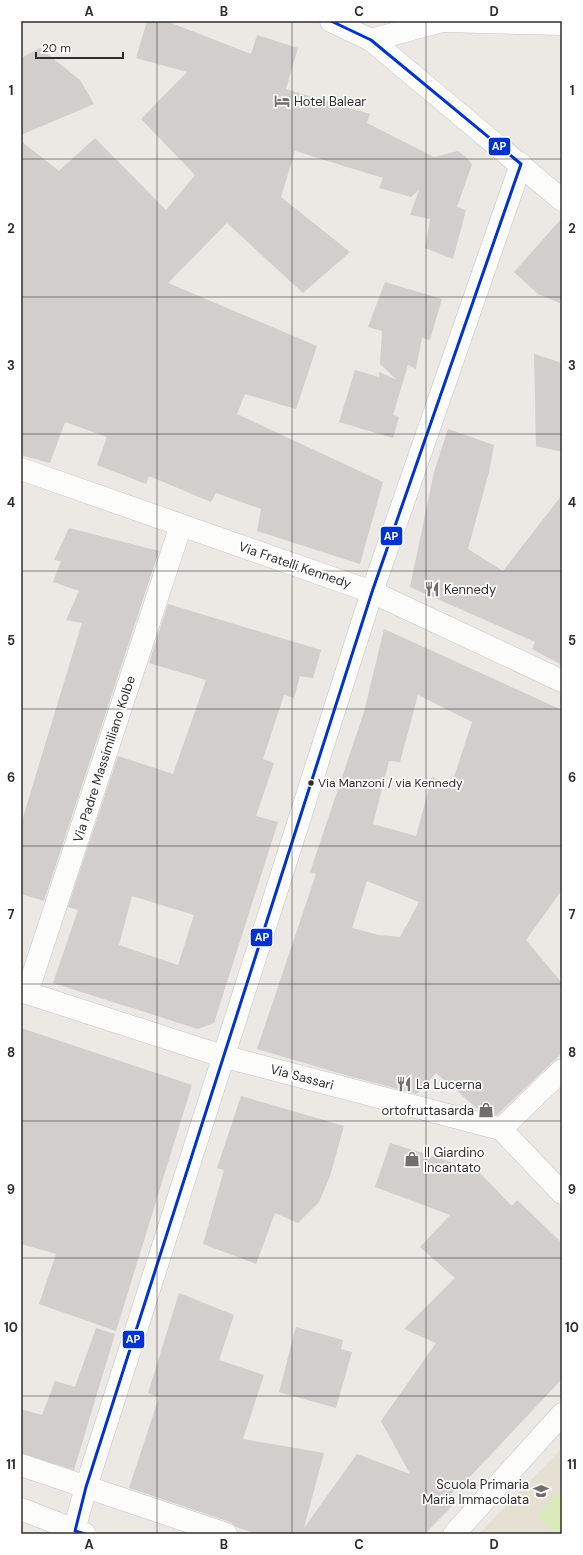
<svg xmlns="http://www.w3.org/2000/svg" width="583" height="1555" viewBox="0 0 583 1555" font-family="'DM Sans',sans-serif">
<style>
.education{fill:#e6e0d3}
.pitch{fill:#d9eabb}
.building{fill:#d1cecb;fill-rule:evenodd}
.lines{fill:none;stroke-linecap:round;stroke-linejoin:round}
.minor-casing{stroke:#c5c4c5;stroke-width:23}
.tertiary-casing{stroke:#c5c4c5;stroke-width:23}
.secondary-casing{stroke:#c5c4c5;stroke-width:23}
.minor{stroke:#fcfcfb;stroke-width:22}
.tertiary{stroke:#fcfcfb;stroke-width:22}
.secondary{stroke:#fcfcfb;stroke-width:22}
.bus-1-casing{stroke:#fff;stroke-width:6}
.bus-1{stroke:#03c;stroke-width:3}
.grid{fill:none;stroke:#2e2e2e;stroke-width:1;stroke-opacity:0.55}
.bus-dot{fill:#2e2e2e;stroke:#fff;stroke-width:1.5}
.labels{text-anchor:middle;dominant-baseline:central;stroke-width:3.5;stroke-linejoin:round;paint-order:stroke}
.bus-label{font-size:12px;fill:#2e2e2e;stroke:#fff;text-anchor:start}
.poi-label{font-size:13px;fill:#2e2e2e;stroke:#fff;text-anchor:start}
.street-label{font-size:13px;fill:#2e2e2e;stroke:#fff}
.line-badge{stroke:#fff;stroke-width:1.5}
.badge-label{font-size:11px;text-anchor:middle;font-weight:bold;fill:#fff}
.neatline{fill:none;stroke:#2e2e2e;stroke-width:1.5}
.grid-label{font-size:13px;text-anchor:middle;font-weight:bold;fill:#2e2e2e}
</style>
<rect width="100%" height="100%" fill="#ece8e4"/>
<polygon class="education" points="562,1448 562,1534 479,1534"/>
<polygon class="pitch" points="562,1489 562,1534 556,1534 537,1516"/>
<g class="building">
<polygon points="147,21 166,21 251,54 257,35 298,48 286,89 370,114 367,123 434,157 458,151 466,157 472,164 457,207 466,210 453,259 425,248 430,219 410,215 419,190 411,197 379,188 383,178 295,151 281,197 350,252 303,293 227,223 168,283 317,346 296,409 245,394 237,414 383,482 360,564 257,531 261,509 216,493 211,502 149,476 146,484 97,465 107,437 65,422 50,463 21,455 21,141 59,171 95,138 166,210 195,175 141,119 187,72 136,58"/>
<polygon points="40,48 80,80 94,104 21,135 21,58"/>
<polygon points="562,218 562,304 538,294 514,272"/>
<polygon points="385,282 442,299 430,340 422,338 416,369 408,365 393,415 399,417 393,438 339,422 355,370 379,377 379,372 397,380 380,364 382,331 368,327"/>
<polygon points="534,354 562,363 562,452 536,446"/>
<polygon points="448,429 494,445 489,472 468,549 503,571 562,495 562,665 532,649 535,642 410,587 434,472"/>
<polygon points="69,528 159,551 44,901 21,894 21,824 82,623 66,620 79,591 53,582 61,561 54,560"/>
<path d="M 168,604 L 321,650 L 313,678 L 300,676 L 294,698 L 284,695 L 263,759 L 274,763 L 256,816 L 278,822 L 214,1023 L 198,1029 L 53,983 L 78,910 L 68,907 L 118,756 L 173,774 L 206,680 L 149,663 ZM 132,896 L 194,915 L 178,965 L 119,945 Z"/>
<path d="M 384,629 L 562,710 L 562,890 L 526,940 L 562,983 L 562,1053 L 497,1115 L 479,1110 L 436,1073 L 417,1094 L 352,1077 L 257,1049 L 316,874 L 310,872 L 364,712 ZM 418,695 L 472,722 L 452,783 L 432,777 L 416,836 L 373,824 L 389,761 L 400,762 ZM 367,881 L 419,902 L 400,937 L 379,935 L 352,928 Z"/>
<polygon points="21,1028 192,1085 116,1331 39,1304 56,1254 21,1244"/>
<polygon points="241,1096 344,1126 330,1176 319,1202 298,1223 275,1213 256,1264 203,1244 224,1170 217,1168"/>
<polygon points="390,1143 477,1170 512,1206 517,1200 562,1243 562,1379 464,1483 451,1494 456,1502 425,1534 257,1534 236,1527 230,1522 129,1488 159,1397 148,1393 179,1293 234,1315 219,1360 264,1375 243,1439 324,1453 304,1528 357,1454 410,1474 381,1421 436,1343 404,1329 455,1278 420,1247 450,1215 375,1187"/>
<polygon points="296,1327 343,1340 341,1349 352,1352 336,1408 279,1392"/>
<polygon points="96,1328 115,1334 74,1470 21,1453 21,1409 42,1415 55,1381 75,1387"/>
</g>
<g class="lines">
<defs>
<g id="minor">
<polyline points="371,40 562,200"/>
<polyline points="21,991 222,1056 501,1129 562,1193"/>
<polyline points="27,993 181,525"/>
<polyline points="501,1129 562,1070"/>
<polyline points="73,1534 86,1487 372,592 521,164"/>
<polyline points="454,1534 562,1414"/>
</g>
<g id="tertiary">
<polyline points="331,21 371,40 442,21 562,24"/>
<polyline points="21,469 372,592 562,681"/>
</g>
<g id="secondary">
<polyline points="21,1465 226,1534"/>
<polyline points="21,1509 85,1534"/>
</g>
</defs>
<use href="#minor" class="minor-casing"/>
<use href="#tertiary" class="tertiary-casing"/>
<use href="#secondary" class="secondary-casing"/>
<use href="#minor" class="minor"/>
<use href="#tertiary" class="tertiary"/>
<use href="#secondary" class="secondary"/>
<defs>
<polyline id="bus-1" points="85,1534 75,1531 86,1487 372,592 521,164 371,40 331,21"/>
</defs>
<use href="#bus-1" class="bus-1-casing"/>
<use href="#bus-1" class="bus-1"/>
</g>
<path class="grid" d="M 157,21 L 157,1534M 292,21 L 292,1534M 426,21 L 426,1534M 21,159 L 562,159M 21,297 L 562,297M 21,434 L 562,434M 21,571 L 562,571M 21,709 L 562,709M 21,846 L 562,846M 21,984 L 562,984M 21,1121 L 562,1121M 21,1258 L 562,1258M 21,1396 L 562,1396"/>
<defs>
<symbol id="hotel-bare" viewBox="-9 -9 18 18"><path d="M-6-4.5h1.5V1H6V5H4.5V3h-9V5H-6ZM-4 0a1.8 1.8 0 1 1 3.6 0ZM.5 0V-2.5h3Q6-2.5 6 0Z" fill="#706f6e" stroke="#fff" stroke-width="2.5" paint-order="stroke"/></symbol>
<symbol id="restaurant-bare" viewBox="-9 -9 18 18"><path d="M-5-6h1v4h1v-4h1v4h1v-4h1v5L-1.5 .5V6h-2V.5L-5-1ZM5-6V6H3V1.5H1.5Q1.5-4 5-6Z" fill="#706f6e" stroke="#fff" stroke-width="2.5" paint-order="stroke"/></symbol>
<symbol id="shop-bare" viewBox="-9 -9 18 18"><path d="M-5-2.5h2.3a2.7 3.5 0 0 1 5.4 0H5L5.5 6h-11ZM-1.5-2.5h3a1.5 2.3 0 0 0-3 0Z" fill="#706f6e" stroke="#fff" stroke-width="2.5" paint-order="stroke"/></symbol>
<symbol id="school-bare" viewBox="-9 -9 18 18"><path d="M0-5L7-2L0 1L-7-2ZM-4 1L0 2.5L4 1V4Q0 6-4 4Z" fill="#706f6e" stroke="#fff" stroke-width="2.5" paint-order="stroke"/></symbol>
</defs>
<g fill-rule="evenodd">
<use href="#hotel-bare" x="271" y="90" width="22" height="22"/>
<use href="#restaurant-bare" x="421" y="578" width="22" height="22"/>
<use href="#restaurant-bare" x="393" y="1073" width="22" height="22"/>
<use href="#shop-bare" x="475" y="1099" width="22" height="22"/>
<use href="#shop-bare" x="401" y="1148" width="22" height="22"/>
<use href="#school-bare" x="530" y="1480" width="22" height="22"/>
</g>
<circle class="bus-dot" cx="311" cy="783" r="3.5"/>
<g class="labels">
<g class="bus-label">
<text x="318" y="783">Via Manzoni / via Kennedy</text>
</g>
<g class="poi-label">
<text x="294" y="101">Hotel Balear</text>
<text x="444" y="589">Kennedy</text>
<text x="416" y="1084">La Lucerna</text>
<text x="474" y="1110" text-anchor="end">ortofruttasarda</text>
<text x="424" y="1152">Il Giardino<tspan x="424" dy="15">Incantato</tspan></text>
<text x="529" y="1484" text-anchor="end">Scuola Primaria<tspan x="529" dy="15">Maria Immacolata</tspan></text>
</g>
<g class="street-label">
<text transform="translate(295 565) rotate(19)">Via Fratelli Kennedy</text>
<text transform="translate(104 759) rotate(-72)">Via Padre Massimiliano Kolbe</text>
<text transform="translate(302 1077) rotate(15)">Via Sassari</text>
</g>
</g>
<g class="line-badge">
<rect x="488" y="137" width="23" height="19" rx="4" fill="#03c"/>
<rect x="380" y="526" width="23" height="20" rx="4" fill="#03c"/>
<rect x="250" y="928" width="23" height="19" rx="4" fill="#03c"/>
<rect x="122" y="1330" width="23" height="19" rx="4" fill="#03c"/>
</g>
<g class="badge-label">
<text x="499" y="150">AP</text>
<text x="391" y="540">AP</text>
<text x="262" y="941">AP</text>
<text x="133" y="1343">AP</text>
</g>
<rect width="583" height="1555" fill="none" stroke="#ffffff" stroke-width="44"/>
<path d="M36 52v6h87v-6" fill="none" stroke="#2e2e2e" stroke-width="2"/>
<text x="42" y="52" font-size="12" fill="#2e2e2e" stroke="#ffffff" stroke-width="3" paint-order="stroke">20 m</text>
<rect x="22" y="22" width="539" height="1511" class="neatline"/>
<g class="grid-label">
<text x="89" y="16">A</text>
<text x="224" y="16">B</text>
<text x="359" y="16">C</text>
<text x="494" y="16">D</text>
<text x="11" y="95">1</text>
<text x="572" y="95">1</text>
<text x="11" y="233">2</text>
<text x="572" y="233">2</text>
<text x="11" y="370">3</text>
<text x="572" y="370">3</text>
<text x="11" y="507">4</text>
<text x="572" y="507">4</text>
<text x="11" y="645">5</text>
<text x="572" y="645">5</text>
<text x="11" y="782">6</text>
<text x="572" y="782">6</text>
<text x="11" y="919">7</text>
<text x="572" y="919">7</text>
<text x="11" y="1057">8</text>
<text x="572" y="1057">8</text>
<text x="11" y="1194">9</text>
<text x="572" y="1194">9</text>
<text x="11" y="1332">10</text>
<text x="572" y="1332">10</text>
<text x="11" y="1469">11</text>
<text x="572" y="1469">11</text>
<text x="89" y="1549">A</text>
<text x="224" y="1549">B</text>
<text x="359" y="1549">C</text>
<text x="494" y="1549">D</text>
</g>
</svg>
